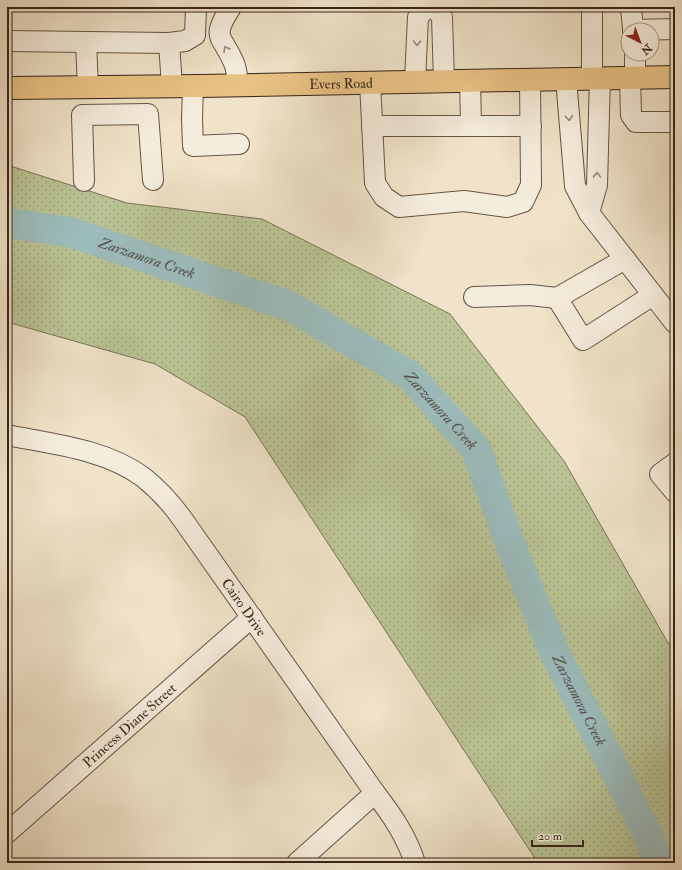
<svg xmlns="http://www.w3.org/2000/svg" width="682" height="870" viewBox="0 0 682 870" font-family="'IM FELL Double Pica',serif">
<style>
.grass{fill:url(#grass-dots);stroke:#797458}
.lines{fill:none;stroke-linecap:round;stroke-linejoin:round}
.river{stroke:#9cbdbd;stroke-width:30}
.minor-casing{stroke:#665446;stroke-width:22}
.major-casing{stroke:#38241b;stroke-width:24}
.minor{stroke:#f5eddc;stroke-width:20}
.major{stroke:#e8c284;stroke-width:22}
.oneway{stroke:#96887c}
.labels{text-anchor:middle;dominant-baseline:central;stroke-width:4;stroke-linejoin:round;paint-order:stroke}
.street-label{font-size:14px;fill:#38241b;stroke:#f5eddc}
.water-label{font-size:15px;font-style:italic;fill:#56524c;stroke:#f5eddc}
</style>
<defs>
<pattern id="grass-dots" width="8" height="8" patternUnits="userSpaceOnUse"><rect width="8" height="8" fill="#bac496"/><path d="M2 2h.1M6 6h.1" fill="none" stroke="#a1a881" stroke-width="1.8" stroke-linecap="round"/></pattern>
</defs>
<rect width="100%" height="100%" fill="#f0e3c9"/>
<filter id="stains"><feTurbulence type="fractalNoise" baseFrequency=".005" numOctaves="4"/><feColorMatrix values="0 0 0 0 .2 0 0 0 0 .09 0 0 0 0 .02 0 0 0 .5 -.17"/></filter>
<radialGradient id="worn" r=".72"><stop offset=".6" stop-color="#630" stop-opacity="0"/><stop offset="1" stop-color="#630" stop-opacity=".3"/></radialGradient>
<polygon class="grass" points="7,165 127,203 262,219 450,314 564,461 675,655 675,863 538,863 245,417 155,364 7,322"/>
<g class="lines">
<path class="river" id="s1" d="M 7,223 L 70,232 L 289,306 L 409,375 L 476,449 L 509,541 L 553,649 L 648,835 L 659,863"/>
<defs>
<g id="minor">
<path d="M 231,7 C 210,40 222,34 234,63 C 237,70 237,78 238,85"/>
<polyline points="434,7 442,17 444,81"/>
<polyline points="592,7 592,78"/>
<polyline points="631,7 633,29"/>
<polyline points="633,30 675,29"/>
<polyline points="7,41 169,43"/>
<polyline points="86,42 88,87"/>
<polyline points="635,54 635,77"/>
<polyline points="630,78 631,115 636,122 675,122"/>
<polyline points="566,79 575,186 589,213 675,323"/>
<polyline points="470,80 471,126"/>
<polyline points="415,81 418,17 427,7"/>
<polyline points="370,82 375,183 384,197 399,207 464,201 507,207 523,202 531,185 530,79"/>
<polyline points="172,86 169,43 185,41 195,35 196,7"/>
<polyline points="193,86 192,119 193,146 239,144"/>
<polyline points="372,126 531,126"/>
<polyline points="84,181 82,115 148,114 153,180"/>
<polyline points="589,213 597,185 600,78"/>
<polyline points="625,259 557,298 583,340 653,295"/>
<polyline points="474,297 530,295 557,298"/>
<path id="s2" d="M 7,435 C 52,444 105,449 143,477 C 158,489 170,502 181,517 L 375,793 C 392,815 407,837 415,863"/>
<polyline points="675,463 660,474 675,492"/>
<path id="s3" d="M 7,833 L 252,617"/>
<polyline points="297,863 375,793"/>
</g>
<g id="major">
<path id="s4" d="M 7,88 L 199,86 L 675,77"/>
</g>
</defs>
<use href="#minor" class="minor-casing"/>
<use href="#major" class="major-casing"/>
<use href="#minor" class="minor"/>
<use href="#major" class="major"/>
</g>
<defs><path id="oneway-chevron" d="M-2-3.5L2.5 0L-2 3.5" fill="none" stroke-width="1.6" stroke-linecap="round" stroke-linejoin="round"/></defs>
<g class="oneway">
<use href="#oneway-chevron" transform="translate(417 43) rotate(92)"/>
<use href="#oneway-chevron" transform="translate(226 49) rotate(-121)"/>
<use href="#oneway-chevron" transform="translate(569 118) rotate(85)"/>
<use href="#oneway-chevron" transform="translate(597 175) rotate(-88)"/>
</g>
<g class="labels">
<g class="street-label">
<text stroke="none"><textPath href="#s4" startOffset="334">Evers Road</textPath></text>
<text stroke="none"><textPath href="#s2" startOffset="309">Cairo Drive</textPath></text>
<text stroke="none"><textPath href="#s3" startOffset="163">Princess Diane Street</textPath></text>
</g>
<g class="water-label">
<text stroke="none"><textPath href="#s1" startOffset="145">Zarzamora Creek</textPath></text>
<text stroke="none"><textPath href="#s1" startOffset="481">Zarzamora Creek</textPath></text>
<text stroke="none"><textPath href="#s1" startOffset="805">Zarzamora Creek</textPath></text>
</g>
</g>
<rect width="682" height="870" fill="none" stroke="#f0e3c9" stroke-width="24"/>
<rect x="8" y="8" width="666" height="854" fill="none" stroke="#38241b" stroke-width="2"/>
<rect x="12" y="12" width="658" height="846" fill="none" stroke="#38241b"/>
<g transform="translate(640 42) rotate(138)"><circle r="19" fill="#f5eddc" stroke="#a99d8f"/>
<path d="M0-3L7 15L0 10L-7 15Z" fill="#8f2418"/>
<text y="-6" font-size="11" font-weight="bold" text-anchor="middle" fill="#38241b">N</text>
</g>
<path d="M532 840v6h51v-6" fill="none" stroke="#38241b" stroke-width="2"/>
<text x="538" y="840" font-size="12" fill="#38241b" stroke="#f5eddc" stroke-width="3" paint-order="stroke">20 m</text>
<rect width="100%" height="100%" filter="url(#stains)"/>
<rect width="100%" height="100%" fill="url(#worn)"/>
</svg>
